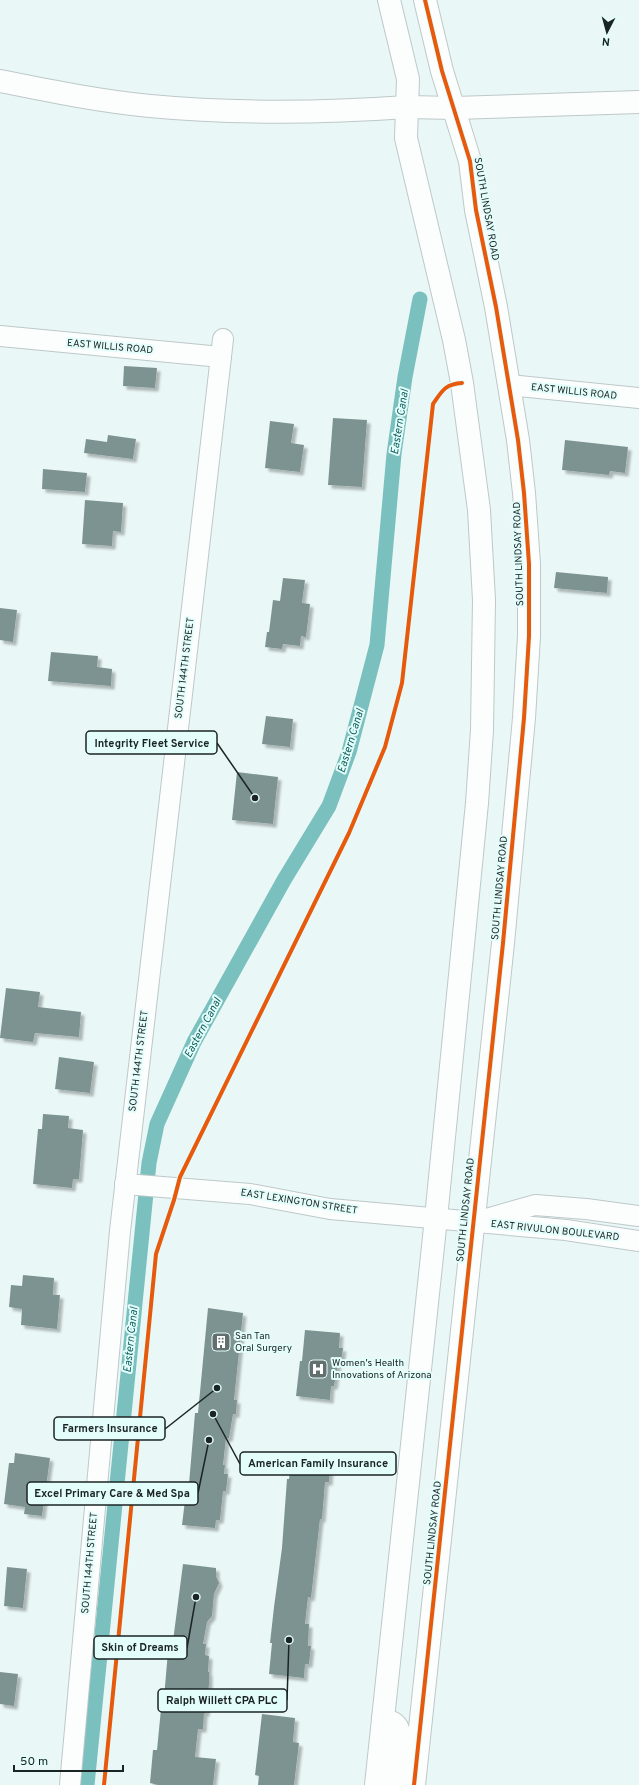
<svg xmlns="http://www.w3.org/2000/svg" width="639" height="1785" viewBox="0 0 639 1785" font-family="Overpass,sans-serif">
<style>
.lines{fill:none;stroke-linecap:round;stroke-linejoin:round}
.canal{stroke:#7ac0be;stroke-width:15}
.building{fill:#7d9392;filter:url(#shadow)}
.minor-casing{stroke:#bec8c8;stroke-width:22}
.major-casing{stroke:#bec8c8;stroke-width:24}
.highway-casing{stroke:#bec8c8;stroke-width:24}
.minor{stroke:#fcfefe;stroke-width:20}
.major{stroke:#fcfefe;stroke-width:22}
.highway{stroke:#fcfefe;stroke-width:22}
.cycleway-casing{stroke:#e3fdfb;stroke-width:6}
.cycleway{stroke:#e8590c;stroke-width:4}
.labels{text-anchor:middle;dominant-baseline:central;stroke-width:4;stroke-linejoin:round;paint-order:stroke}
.street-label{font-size:10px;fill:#1b2424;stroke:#e3fdfb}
.poi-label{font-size:10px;fill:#1b2424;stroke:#e3fdfb;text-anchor:start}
.water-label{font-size:11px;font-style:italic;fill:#10605e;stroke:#e3fdfb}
.leader{fill:none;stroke:#1b2424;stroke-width:1.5}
.callout-dot{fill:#1b2424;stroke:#e3fdfb;stroke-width:1.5}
.callout{fill:#e3fdfb;stroke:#1b2424;stroke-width:1.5}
.callout-label{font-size:11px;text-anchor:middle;font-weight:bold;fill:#1b2424}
</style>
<defs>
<filter id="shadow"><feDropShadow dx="3.5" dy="3.5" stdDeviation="1" flood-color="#0004"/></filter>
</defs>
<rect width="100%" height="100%" fill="#e9f7f6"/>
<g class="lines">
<polyline class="canal" points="87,1785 149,1163 157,1124 194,1042 284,880 329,806 349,752 377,645 394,454 405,377 420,299"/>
</g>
<g class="building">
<polygon points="124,366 157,368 155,388 123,386"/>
<polygon points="333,418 367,420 362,487 328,485"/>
<polygon points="270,421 294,424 291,443 304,445 300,472 265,468"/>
<polygon points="108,435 136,439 133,459 84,453 86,439 107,442"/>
<polygon points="565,440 628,447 625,473 610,471 609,475 562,470"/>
<polygon points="43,469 87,473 85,492 42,489"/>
<polygon points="85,500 123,503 121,532 113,531 112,546 82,544"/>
<polygon points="556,572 608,577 607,593 554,588"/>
<polygon points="283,578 305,580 302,603 310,604 306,637 301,636 300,646 283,644 282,649 265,647 267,632 269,632 273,600 280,601"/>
<polygon points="0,608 17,610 13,642 0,640"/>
<polygon points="51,652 98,656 97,667 112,669 111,686 48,681"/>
<polygon points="266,716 293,719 290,747 262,744"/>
<polygon points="237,772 278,777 273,824 232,820"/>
<polygon points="6,988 40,992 38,1007 81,1012 79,1037 35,1033 33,1042 0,1038"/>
<polygon points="59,1057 94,1062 90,1093 55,1089"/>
<polygon points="43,1114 69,1116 68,1128 83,1130 79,1179 73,1179 72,1188 33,1184 38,1129 42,1129"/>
<polygon points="23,1275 54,1278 53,1295 60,1295 57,1329 21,1325 22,1309 9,1307 11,1285 22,1286"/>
<polygon points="208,1308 243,1313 234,1400 237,1400 236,1414 233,1414 229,1438 226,1438 223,1465 225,1465 224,1474 228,1474 226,1491 223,1491 220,1520 216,1520 215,1528 182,1525 187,1484 189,1484 195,1413 198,1413"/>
<polygon points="305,1330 340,1333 339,1348 343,1348 341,1362 338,1362 334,1386 331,1386 330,1400 296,1396 300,1361 302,1361"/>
<polygon points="15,1453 50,1458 42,1516 24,1514 25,1507 4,1504 9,1463 14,1463"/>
<polygon points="292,1455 327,1459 326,1469 330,1469 329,1482 325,1482 322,1519 320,1519 311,1598 308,1597 305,1624 309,1624 308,1646 311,1646 309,1664 305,1664 304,1678 269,1674 272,1643 270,1643 274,1607 282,1548 287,1479 289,1479"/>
<polygon points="183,1564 216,1568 216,1576 219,1583 214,1594 212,1616 207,1622 203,1644 206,1644 205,1655 209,1656 208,1672 209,1672 209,1684 206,1713 204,1713 203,1729 198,1729 195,1757 216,1759 213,1785 158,1785 150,1783 153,1750 157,1750 161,1709 163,1709 169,1640 173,1641"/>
<polygon points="7,1567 27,1569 23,1608 4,1606"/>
<polygon points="0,1672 18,1674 14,1706 0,1704"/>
<polygon points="262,1714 295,1718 293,1742 299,1743 294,1785 258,1785 259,1776 255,1775"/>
</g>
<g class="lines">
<defs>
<g id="minor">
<polyline points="0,336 221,357"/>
<polyline points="509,385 639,398"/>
<polyline points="125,1184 250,1194 330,1209 566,1230 639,1241"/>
<polyline points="486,1219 535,1205 586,1209 639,1216"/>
<polyline points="70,1785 120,1231 223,339"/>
</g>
<g id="major">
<polyline points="407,107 455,108"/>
<path d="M 383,1719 C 388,1721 395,1722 398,1729 C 402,1738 396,1773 395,1785"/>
<polyline points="376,1785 436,1218 477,803 482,730 484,600 479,510 462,383 454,340 406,138 408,79 389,0"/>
<polyline points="414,1785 503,943 524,718 529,636 529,564 524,493 518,440 496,307 476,210 470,161 442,71 425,0"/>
</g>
<g id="highway">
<path d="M 0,81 C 50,91 99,101 150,106 C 235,114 322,113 407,107"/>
<polyline points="455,108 639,102"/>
</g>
</defs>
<use href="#minor" class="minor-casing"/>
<use href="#major" class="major-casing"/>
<use href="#highway" class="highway-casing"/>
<use href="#minor" class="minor"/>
<use href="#major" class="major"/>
<use href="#highway" class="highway"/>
<defs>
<g id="cycleway">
<path d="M 104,1785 L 156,1254 L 174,1200 L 180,1177 L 349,833 L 385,747 L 402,683 L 433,404 C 442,391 445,384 462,383"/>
<polyline points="414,1785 503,943 524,718 529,636 529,564 524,493 518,440 496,307 476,210 470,161 442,71 425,0"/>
</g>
</defs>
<use href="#cycleway" class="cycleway-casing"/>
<use href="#cycleway" class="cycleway"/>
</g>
<defs>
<symbol id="building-square" viewBox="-11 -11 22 22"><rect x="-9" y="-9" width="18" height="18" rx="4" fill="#636e6e" stroke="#e3fdfb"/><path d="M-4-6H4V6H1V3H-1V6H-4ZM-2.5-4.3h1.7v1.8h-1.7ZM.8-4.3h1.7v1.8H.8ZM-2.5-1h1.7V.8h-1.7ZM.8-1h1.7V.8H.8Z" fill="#fff"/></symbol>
<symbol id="hospital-square" viewBox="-11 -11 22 22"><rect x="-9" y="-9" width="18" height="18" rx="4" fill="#636e6e" stroke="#e3fdfb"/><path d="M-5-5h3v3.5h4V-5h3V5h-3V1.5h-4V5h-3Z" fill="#fff"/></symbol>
</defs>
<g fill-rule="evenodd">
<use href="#building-square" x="210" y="1331" width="22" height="22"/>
<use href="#hospital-square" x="307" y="1358" width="22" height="22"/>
</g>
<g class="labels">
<g class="street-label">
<text transform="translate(486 209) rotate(80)">SOUTH LINDSAY ROAD</text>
<text transform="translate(110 347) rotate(5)">EAST WILLIS ROAD</text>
<text transform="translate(574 392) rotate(6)">EAST WILLIS ROAD</text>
<text transform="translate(519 554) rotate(-92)">SOUTH LINDSAY ROAD</text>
<text transform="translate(185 668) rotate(-83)">SOUTH 144TH STREET</text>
<text transform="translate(500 888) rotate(-85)">SOUTH LINDSAY ROAD</text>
<text transform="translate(139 1061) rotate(-83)">SOUTH 144TH STREET</text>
<text transform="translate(299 1202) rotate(9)">EAST LEXINGTON STREET</text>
<text transform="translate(466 1210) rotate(-84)">SOUTH LINDSAY ROAD</text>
<text transform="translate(555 1231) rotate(6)">EAST RIVULON BOULEVARD</text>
<text transform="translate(433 1533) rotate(-84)">SOUTH LINDSAY ROAD</text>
<text transform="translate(90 1563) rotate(-85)">SOUTH 144TH STREET</text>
</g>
<g class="poi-label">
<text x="235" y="1336">San Tan<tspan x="235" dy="12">Oral Surgery</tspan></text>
<text x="332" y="1363">Women's Health<tspan x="332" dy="12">Innovations of Arizona</tspan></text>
</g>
<g class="water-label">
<text transform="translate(400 422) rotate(-81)">Eastern Canal</text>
<text transform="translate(351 741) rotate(-73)">Eastern Canal</text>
<text transform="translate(203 1028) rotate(-62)">Eastern Canal</text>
<text transform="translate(131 1340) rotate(-84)">Eastern Canal</text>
</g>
</g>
<path class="leader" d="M255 798L217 743M217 1388L165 1429M213 1414L240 1464M209 1440L198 1493M196 1597L187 1648M289 1640L287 1700"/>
<g class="callout-dot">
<circle cx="255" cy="798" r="4"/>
<circle cx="217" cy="1388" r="4"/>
<circle cx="213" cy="1414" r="4"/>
<circle cx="209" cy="1440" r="4"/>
<circle cx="196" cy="1597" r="4"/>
<circle cx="289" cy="1640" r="4"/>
</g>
<g class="callout">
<rect x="86" y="731" width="131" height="23" rx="4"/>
<rect x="54" y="1417" width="111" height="23" rx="4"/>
<rect x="240" y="1452" width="156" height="23" rx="4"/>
<rect x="27" y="1482" width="171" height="23" rx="4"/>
<rect x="94" y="1636" width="93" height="23" rx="4"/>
<rect x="158" y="1689" width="129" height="23" rx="4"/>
</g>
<g class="callout-label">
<text x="152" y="747">Integrity Fleet Service</text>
<text x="110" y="1432">Farmers Insurance</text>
<text x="318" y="1467">American Family Insurance</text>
<text x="112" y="1497">Excel Primary Care &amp; Med Spa</text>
<text x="140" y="1651">Skin of Dreams</text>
<text x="222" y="1704">Ralph Willett CPA PLC</text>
</g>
<g transform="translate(607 32) rotate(186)" stroke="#e3fdfb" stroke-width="3" paint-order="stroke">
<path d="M0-3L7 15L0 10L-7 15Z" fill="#1b2424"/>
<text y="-6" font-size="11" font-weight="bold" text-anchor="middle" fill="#1b2424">N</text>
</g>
<path d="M14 1765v6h109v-6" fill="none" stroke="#1b2424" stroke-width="2"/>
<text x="20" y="1765" font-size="12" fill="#1b2424" stroke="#e3fdfb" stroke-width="3" paint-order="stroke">50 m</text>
</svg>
